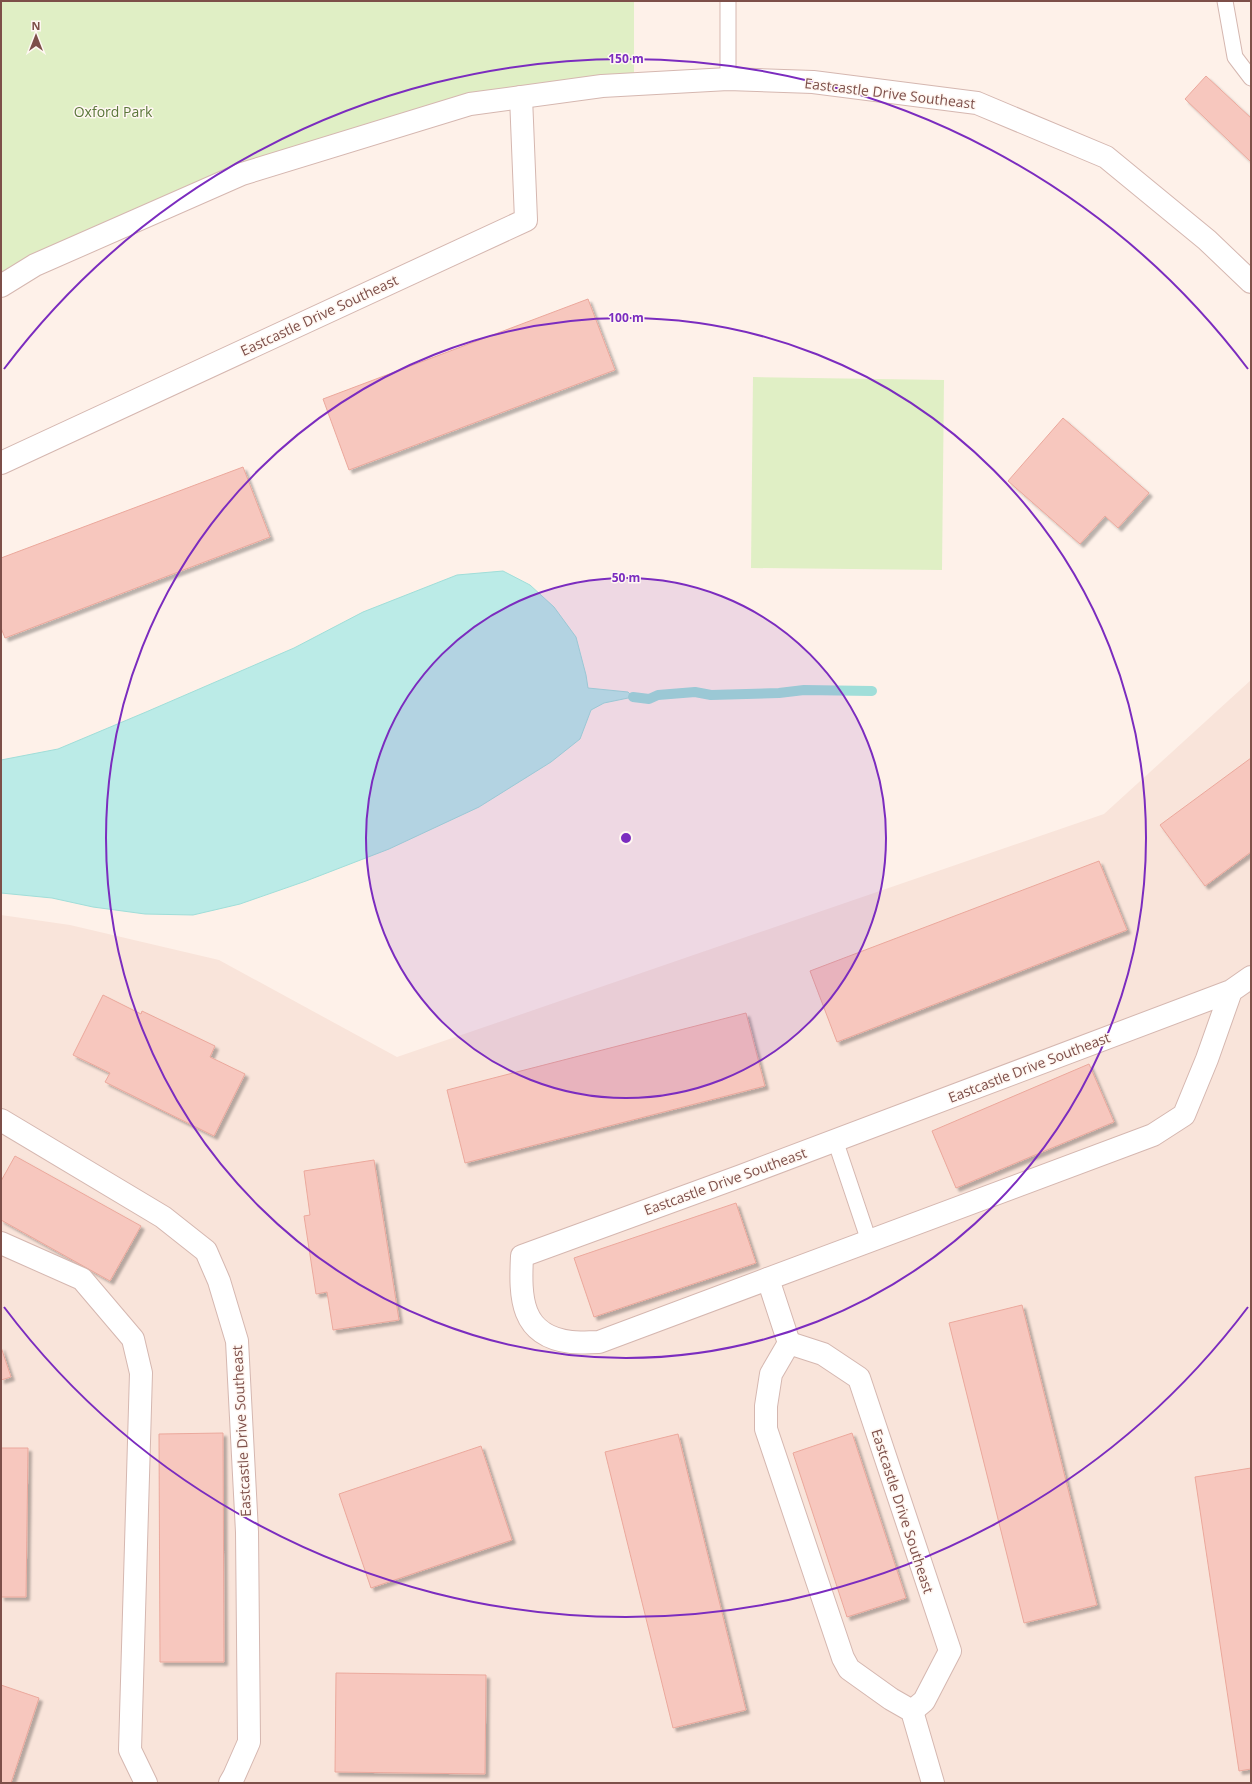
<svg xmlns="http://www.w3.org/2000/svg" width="1252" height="1784" viewBox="0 0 1252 1784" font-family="'Open Sans',sans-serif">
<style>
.residential{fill:#f9e4da}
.green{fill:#e0efc5}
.water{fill:#bbebe7;stroke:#a0ded9}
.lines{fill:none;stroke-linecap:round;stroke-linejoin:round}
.stream{stroke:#a0ded9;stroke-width:10}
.building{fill:#f7c7be;stroke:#eba89c;filter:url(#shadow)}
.service-casing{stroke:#d5b7b0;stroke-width:17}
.minor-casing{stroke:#d5b7b0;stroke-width:24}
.tertiary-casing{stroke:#d5b7b0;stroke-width:24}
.service{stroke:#fff;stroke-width:15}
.minor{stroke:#fff;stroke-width:22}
.tertiary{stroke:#fff;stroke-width:22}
.ring{fill:none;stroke:#7b2cbf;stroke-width:2}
.labels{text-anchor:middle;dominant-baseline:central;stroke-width:3;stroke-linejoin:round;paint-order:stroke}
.street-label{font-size:14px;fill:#7d4f49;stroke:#fff7f2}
.park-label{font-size:14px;fill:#5b773a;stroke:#fff7f2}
.centre{fill:#7b2cbf;stroke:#fff7f2;stroke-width:2}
.ring-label{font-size:12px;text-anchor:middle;font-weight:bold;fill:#7b2cbf;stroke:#fff7f2;stroke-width:3;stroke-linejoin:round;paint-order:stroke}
</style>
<defs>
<filter id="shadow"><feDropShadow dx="3.5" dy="3.5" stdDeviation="1" flood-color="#0004"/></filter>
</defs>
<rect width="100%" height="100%" fill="#fef1e9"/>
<polygon class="residential" points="1251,680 1251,1783 1,1783 1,915 70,925 219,960 397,1057 1104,814"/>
<g class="green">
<polygon points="1,1 634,1 634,85 521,97 242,174 1,286"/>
<polygon points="753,377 944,380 942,570 751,568"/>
</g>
<polygon class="water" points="503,571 530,585 554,607 576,637 586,675 588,688 628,692 633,697 604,703 591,710 580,739 551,762 479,807 389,849 306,881 240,904 193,915 145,914 93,907 52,898 1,893 1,760 58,749 146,712 294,648 363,612 457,575"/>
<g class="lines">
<polyline class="stream" points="633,697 649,699 658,695 695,692 711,695 779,693 804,690 872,691"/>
</g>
<g class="building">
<polygon points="1206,76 1251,118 1251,162 1185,99"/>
<polygon points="588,299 615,370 349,470 323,399"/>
<polygon points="1063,418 1149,493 1118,528 1105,516 1080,544 1008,481"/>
<polygon points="243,467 270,537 5,638 1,628 1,558"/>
<polygon points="1251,758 1251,852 1205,886 1160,825"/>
<polygon points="1099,861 1127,930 837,1042 810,971"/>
<polygon points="103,995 141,1014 142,1011 215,1046 210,1057 245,1074 214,1136 105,1082 110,1073 73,1055"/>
<polygon points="746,1013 765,1086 465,1163 447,1090"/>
<polygon points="1089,1064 1114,1122 956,1188 932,1131"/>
<polygon points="15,1156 141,1226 110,1281 1,1220 1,1181"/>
<polygon points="374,1160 399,1320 333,1330 327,1292 316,1294 304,1216 310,1215 304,1171"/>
<polygon points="736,1203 756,1263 594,1317 574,1258"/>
<polygon points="1022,1305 1097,1605 1024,1623 949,1323"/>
<polygon points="1,1347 11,1377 1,1380"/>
<polygon points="223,1433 224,1662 160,1662 159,1434"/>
<polygon points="852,1433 906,1598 847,1617 793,1453"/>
<polygon points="678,1434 746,1710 673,1728 605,1452"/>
<polygon points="481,1446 512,1540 371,1588 339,1494"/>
<polygon points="1,1448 28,1448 26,1597 1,1597"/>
<polygon points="1251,1468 1251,1769 1239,1771 1195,1477"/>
<polygon points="336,1673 486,1675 485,1774 335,1772"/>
<polygon points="1,1685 39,1698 11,1783 1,1783"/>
</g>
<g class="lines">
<defs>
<g id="service">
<polyline points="1225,1 1235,57 1251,78"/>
<polyline points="728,79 728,1"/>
<polyline points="835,1140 869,1241"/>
</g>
<g id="minor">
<polyline points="1,463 526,220 521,97"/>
<path d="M 1231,991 L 1207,1059 L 1184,1115 L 1153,1135 L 599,1342 C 590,1342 580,1343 571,1342 C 520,1336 520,1297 522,1256 L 741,1176 L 1231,991 L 1251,977"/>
<polyline points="1,1120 163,1217 206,1251 219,1281 237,1341 247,1532 249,1742 234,1776 230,1783"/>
<polyline points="1,1243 82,1279 133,1339 141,1373 130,1750 146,1783"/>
<polyline points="768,1279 789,1343 771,1374 766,1406 766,1429 843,1658 849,1669 891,1699 912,1711 933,1783"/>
<polyline points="789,1343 823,1354 859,1378 950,1651 924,1701 912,1711"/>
</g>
<polyline id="tertiary" points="1,286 35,265 242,174 470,104 602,86 728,79 813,82 977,103 1106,157 1207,240 1251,282"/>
</defs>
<use href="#service" class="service-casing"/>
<use href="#minor" class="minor-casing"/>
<use href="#tertiary" class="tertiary-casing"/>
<use href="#service" class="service"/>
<use href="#minor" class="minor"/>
<use href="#tertiary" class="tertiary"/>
</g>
<circle cx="626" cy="838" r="260" fill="#7b2cbf" fill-opacity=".12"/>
<g class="ring">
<circle cx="626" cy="838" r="260"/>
<circle cx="626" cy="838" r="520"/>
<path d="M1248 1307A779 779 0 0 1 4 1307M4 369A779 779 0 0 1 1248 369"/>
</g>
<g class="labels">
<g class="street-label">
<text transform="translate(890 93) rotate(7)">Eastcastle Drive Southeast</text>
<text transform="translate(319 315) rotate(-25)">Eastcastle Drive Southeast</text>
<text transform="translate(1029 1067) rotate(-21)">Eastcastle Drive Southeast</text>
<text transform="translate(725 1181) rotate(-20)">Eastcastle Drive Southeast</text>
<text transform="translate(241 1431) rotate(-93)">Eastcastle Drive Southeast</text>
<text transform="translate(903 1511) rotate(72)">Eastcastle Drive Southeast</text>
</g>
<g class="park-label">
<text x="113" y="111">Oxford Park</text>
</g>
</g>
<circle cx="626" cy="838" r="6" class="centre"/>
<g class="ring-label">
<text x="626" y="63">150 m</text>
<text x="626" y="322">100 m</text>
<text x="626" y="582">50 m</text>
</g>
<rect width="1252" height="1784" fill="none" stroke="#7d4f49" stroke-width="4"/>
<g transform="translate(36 36)" stroke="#fff7f2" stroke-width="3" paint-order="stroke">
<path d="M0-3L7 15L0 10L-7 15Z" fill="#7d4f49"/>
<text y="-6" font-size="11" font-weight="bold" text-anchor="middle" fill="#7d4f49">N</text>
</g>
</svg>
